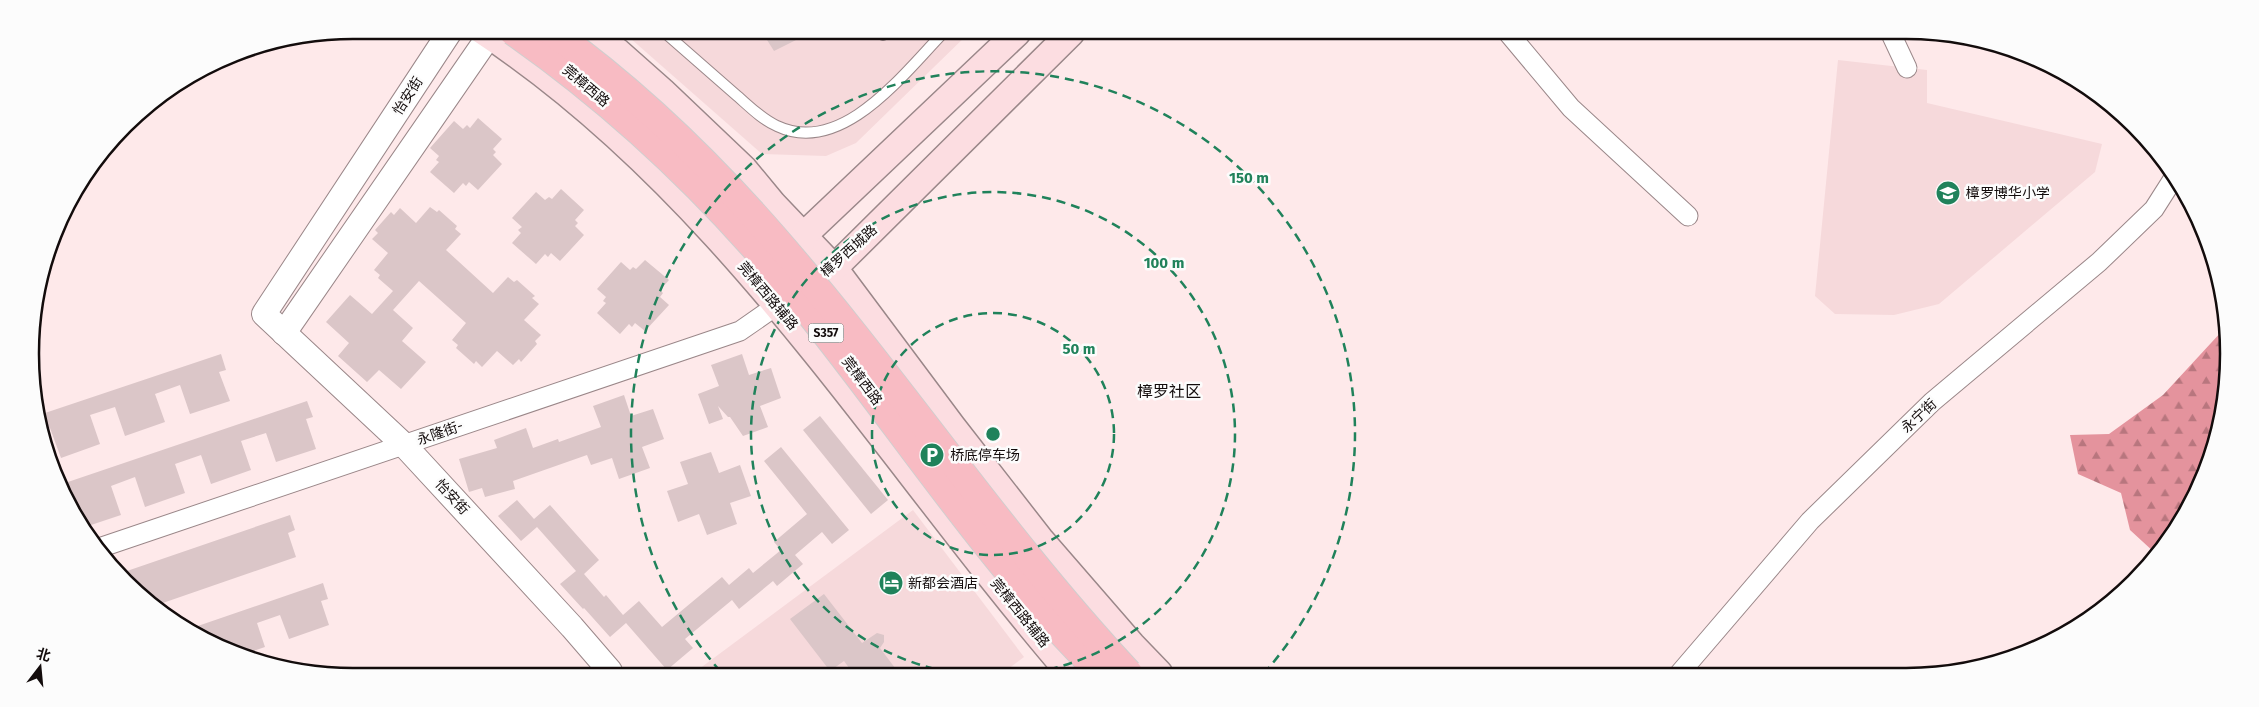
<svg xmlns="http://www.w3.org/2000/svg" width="2259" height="707" viewBox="0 0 2259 707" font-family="'Fira Sans','Noto Sans SC',sans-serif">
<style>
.built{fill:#f6d9db}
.forest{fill:url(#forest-firs)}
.building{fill:#dbc6c8}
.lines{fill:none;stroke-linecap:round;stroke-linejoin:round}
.service-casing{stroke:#9a8789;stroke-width:12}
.minor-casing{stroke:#9a8789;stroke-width:21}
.tertiary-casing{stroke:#9a8789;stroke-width:26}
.secondary-casing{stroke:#9a8789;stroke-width:29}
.service{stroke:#fff;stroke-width:10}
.minor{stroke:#fff;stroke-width:19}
.tertiary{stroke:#fff;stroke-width:24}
.secondary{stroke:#fcdde1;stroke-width:26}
.primary-bridge-casing{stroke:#d0cece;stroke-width:30;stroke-linecap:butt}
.primary-bridge{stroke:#f8bbc3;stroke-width:28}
.ring{fill:none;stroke:#20825b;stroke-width:2.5;stroke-dasharray:9 6}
.labels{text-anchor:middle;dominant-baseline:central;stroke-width:5;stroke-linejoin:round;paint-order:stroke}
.shield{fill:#fcfcfc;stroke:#595454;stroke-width:1}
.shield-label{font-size:12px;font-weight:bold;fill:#130c0c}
.street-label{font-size:14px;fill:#130c0c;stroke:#fcfcfc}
.poi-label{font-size:14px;fill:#130c0c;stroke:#fcfcfc;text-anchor:start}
.quarter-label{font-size:16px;fill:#130c0c;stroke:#fcfcfc}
.rim{fill:none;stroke:#130c0c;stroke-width:2.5}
.centre{fill:#20825b;stroke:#fcfcfc;stroke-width:2.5}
.ring-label{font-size:15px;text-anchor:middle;font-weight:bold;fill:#20825b;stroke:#fcfcfc;stroke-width:5;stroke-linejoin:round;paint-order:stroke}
</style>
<defs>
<pattern id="forest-firs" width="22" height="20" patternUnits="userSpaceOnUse" patternTransform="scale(1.25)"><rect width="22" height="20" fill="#e4939d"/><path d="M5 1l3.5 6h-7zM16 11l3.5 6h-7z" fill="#b8767e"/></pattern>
</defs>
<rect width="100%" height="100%" fill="#fee9ea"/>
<g class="built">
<polygon points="622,31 970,32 856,143 826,156 762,154"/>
<polygon points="1838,60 1927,70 1927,103 2102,144 2095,172 1939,304 1894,315 1835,314 1815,296"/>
<polygon points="913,510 1024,657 1004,672 701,672 699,669"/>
</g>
<polygon class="forest" points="2223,330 2223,417 2186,515 2155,553 2130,530 2121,493 2078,474 2070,435 2109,434 2163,395"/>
<g class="building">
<polygon points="762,32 812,32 774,51"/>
<polygon points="478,118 502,139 493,149 496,152 493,155 502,164 478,190 469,182 466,186 463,183 454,193 430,172 439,162 436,160 439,156 430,148 454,121 463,129 467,125 470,128"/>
<polygon points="561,189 584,210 575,220 578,223 575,226 584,235 560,261 551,253 548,257 545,254 536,264 512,243 521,233 518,230 522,227 512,218 536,192 545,200 549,197 552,199"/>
<polygon points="430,207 437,212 439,210 457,226 455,229 461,234 446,250 493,293 508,277 514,282 517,280 535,296 532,298 539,304 524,320 541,335 535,341 537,344 521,362 519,359 513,365 497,351 482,367 476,361 474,364 456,348 458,345 452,340 466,323 419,281 393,310 413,328 402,341 426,362 401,389 379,370 367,382 338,356 349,343 326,322 350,295 372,314 393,291 378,278 380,275 374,270 388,253 372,239 378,233 375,230 391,212 394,215 400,208 416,223"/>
<polygon points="645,260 669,280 660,290 663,293 660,297 669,305 645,331 635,323 632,327 629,324 620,334 597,313 606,303 603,301 606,297 597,289 621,262 630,270 633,267 636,269"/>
<polygon points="221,354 226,370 219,372 230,401 190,414 180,385 155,394 165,422 125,436 115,407 90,415 100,444 61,458 50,428 44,431 39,415"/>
<polygon points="742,354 749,375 771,368 781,398 760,406 768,427 743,436 730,417 728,417 718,406 723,419 709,424 698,394 719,386 711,365"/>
<polygon points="624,395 631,416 653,409 664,439 642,447 650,468 619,479 612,458 591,465 587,455 513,481 515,489 485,497 482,488 469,492 459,459 497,448 494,440 526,428 533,448 558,439 559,442 601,427 593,406"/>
<polygon points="307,401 313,417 306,419 316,449 276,462 266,433 241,441 251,470 211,484 201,455 175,464 185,493 145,507 135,477 111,486 121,515 82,528 62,484"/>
<polygon points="820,416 888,500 871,514 803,430"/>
<polygon points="781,447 849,530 832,544 822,532 795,555 803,564 777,586 773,581 739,609 732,600 685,639 693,648 667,670 626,623 610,637 584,608 583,609 560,584 576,571 537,527 521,541 498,516 517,500 534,519 550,505 599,560 584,574 604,597 606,595 623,615 639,601 662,627 722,577 729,585 749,568 753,573 781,550 774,542 807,514 764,461"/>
<polygon points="711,452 719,473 740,465 751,496 730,503 737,524 707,535 699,514 678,522 667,491 688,484 680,462"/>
<polygon points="290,515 295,530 288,533 296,557 235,578 157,605 124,572"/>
<polygon points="323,583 328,599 321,601 329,625 289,639 280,615 257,623 265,647 247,653 189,629"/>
<polygon points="824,594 862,643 877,633 884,635 884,642 880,648 898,672 852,672 844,661 830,671 790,619"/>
</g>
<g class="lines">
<defs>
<g id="service">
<path d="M 663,31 C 687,52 711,73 735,94 C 748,105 761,119 777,126 C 842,157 904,73 944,32"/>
<polyline points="883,35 886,32"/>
</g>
<g id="minor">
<polyline points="1509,34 1571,108 1688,216"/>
<polyline points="1892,36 1907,68"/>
<polyline points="99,548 740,331 776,306"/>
<polyline points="1679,674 1810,521 1932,402 2099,262 2154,209 2175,176"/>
</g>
<g id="tertiary">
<polyline points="451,30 264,314 404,445 572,627 610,671"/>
<polyline points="284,333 489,36"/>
</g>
<g id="secondary">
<path d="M 481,30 C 727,192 881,453 1069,672"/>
<polyline points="590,31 618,52 662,91 744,169 773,204 834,268 952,426 1040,539 1132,645 1159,673"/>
<polyline points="798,252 804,235 1017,33"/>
<polyline points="821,277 834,268 1071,33"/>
</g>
</defs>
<use href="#service" class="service-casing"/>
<use href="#minor" class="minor-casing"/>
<use href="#tertiary" class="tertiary-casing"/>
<use href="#secondary" class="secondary-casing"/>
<use href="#service" class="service"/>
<use href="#minor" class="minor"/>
<use href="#tertiary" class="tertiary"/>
<use href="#secondary" class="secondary"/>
<defs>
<g id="primary-bridge">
<path d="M 513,31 C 613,101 705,187 783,280 C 866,379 937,487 1020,585 C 1045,615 1072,644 1100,672"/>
<path d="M 551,31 C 633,90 708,162 774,238 C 897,379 1000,536 1128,673"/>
</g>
</defs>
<use href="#primary-bridge" class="primary-bridge-casing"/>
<use href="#primary-bridge" class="primary-bridge"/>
</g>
<g class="ring">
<circle cx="993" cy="434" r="121"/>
<path d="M949 672A242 242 0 1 1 1037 672"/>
<path d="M720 671A362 362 0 1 1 1266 671"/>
</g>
<defs>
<symbol id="school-disc" viewBox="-11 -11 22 22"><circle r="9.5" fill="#20825b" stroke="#fcfcfc"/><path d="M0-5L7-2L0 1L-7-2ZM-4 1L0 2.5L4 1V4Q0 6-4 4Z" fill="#fff"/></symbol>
<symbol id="parking-disc" viewBox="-11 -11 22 22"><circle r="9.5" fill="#20825b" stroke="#fcfcfc"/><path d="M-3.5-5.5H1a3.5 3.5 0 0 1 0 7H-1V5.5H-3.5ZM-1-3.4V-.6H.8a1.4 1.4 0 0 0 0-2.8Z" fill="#fff"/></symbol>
<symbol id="hotel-disc" viewBox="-11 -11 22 22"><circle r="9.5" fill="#20825b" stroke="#fcfcfc"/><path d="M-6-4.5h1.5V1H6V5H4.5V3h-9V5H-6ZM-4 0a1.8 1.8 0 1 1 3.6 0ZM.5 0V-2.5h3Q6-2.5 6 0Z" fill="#fff"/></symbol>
</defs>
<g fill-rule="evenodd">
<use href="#school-disc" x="1934" y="179" width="28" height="28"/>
<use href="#parking-disc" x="918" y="441" width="28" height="28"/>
<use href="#hotel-disc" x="877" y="569" width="28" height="28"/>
</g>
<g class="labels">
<rect class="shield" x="808.5" y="323.5" width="35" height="19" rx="4"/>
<g class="shield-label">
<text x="826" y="333">S357</text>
</g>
<g class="street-label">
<text transform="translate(586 86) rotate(40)">莞樟西路</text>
<text transform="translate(408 96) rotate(-57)">怡安街</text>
<text transform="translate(849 251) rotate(-42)">樟罗西城路</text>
<text transform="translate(768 296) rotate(50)">莞樟西路辅路</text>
<text transform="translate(862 381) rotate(53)">莞樟西路</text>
<text transform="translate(1919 416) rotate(-43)">永宁街</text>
<text transform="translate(440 433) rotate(-19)">永隆街-</text>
<text transform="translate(452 497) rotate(47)">怡安街</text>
<text transform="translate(1020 613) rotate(51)">莞樟西路辅路</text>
</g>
<g class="poi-label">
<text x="1966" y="193">樟罗博华小学</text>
<text x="950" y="455">桥底停车场</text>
<text x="908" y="583">新都会酒店</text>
</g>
<g class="quarter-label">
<text x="1169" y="391">樟罗社区</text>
</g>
</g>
<path d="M0 0H2259V707H0ZM353 39H1906A314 314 0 0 1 2220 353V354A314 314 0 0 1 1906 668H353A314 314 0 0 1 39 354V353A314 314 0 0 1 353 39Z" fill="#fcfcfc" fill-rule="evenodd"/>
<path class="rim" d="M353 39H1906A314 314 0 0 1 2220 353V354A314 314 0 0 1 1906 668H353A314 314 0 0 1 39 354V353A314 314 0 0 1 353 39Z"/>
<circle cx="993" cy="434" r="8" class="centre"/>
<g class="ring-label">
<text x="1249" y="183">150 m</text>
<text x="1164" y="268">100 m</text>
<text x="1079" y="354">50 m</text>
</g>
<g transform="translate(40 667) rotate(16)" stroke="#fcfcfc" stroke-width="4" paint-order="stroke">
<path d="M0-4L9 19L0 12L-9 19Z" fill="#130c0c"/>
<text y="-8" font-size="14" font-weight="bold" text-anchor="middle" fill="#130c0c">北</text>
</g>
</svg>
